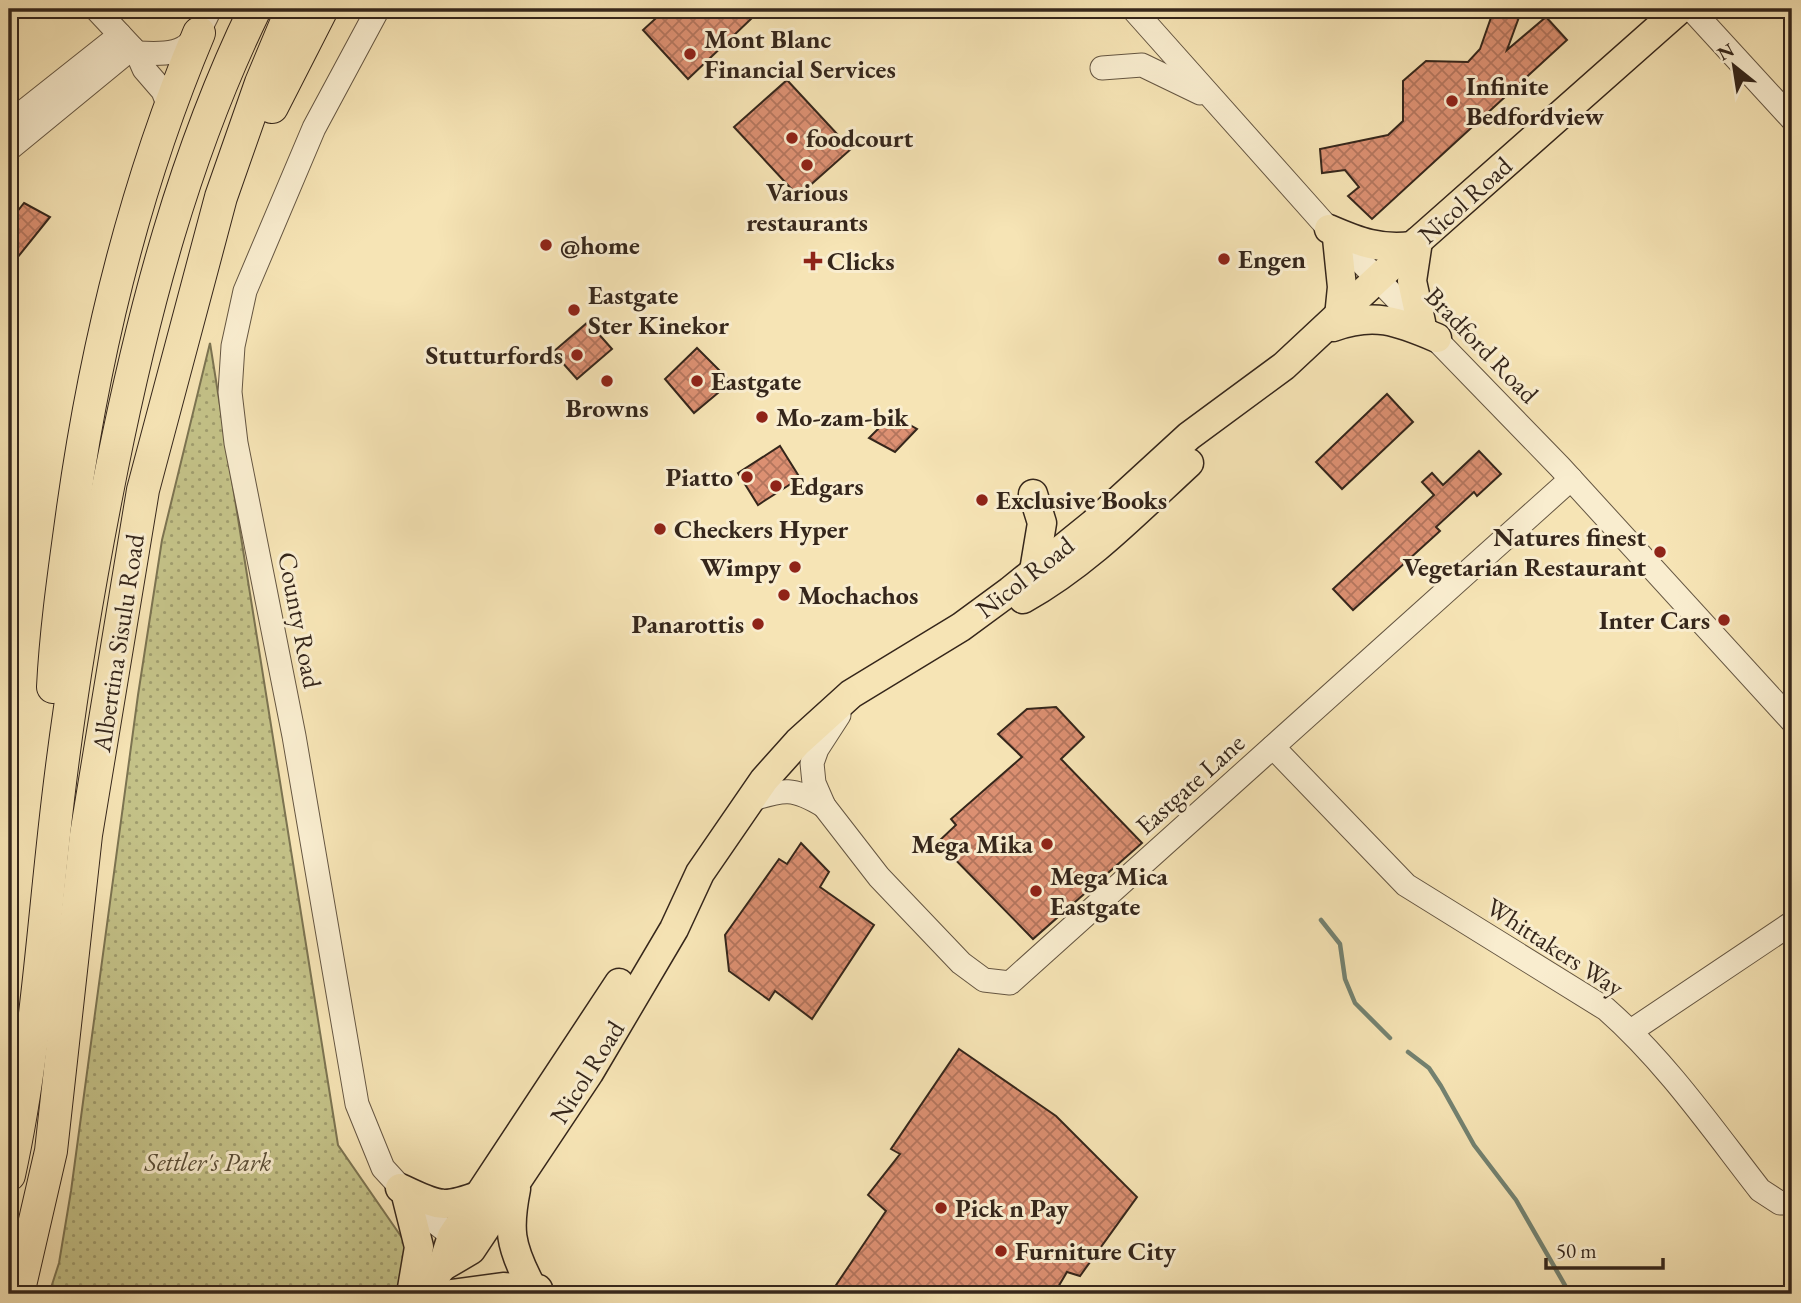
<svg xmlns="http://www.w3.org/2000/svg" width="1801" height="1303" viewBox="0 0 1801 1303" font-family="'EB Garamond',serif">
<style>
.green{fill:url(#green-dots);stroke:#7c7452;stroke-width:2}
.lines{fill:none;stroke-linecap:round;stroke-linejoin:round}
.stream{stroke:#738271;stroke-width:4.5}
.building{fill:url(#building-cross-hatch);stroke:#35261b;stroke-width:2}
.minor-casing{stroke:#655642;stroke-width:25}
.major-casing{stroke:#35261b;stroke-width:31}
.highway-casing{stroke:#35261b;stroke-width:34}
.minor{stroke:#f9edcf;stroke-width:23}
.major{stroke:#f6e4b5;stroke-width:28}
.highway{stroke:#f6e4b5;stroke-width:32}
.poi-dot{fill:#8f2418;stroke:#f9edcf;stroke-width:2.5}
.labels{text-anchor:middle;dominant-baseline:central;stroke-width:6;stroke-linejoin:round;paint-order:stroke}
.poi-label{font-size:26px;font-weight:bold;fill:#35261b;stroke:#f9edcf;text-anchor:start}
.street-label{font-size:26px;fill:#35261b;stroke:#f9edcf}
.park-label{font-size:26px;font-style:italic;fill:#594d36;stroke:#f9edcf}
</style>
<defs>
<pattern id="green-dots" width="8" height="8" patternUnits="userSpaceOnUse" patternTransform="scale(1.75)"><rect width="8" height="8" fill="#c4c288"/><path d="M2 2h.1M6 6h.1" fill="none" stroke="#a09d6e" stroke-width="1.8" stroke-linecap="round"/></pattern>
<pattern id="building-cross-hatch" width="8" height="8" patternUnits="userSpaceOnUse" patternTransform="scale(1.75)"><rect width="8" height="8" fill="#dc9072"/><path d="M0 0l8 8M0 8l8-8" fill="none" stroke="#b3755d"/></pattern>
</defs>
<rect width="100%" height="100%" fill="#f6e4b5"/>
<filter id="stains"><feTurbulence type="fractalNoise" baseFrequency=".00286" numOctaves="4"/><feColorMatrix values="0 0 0 0 .2 0 0 0 0 .09 0 0 0 0 .02 0 0 0 .5 -.17"/></filter>
<radialGradient id="worn" r=".72"><stop offset=".6" stop-color="#630" stop-opacity="0"/><stop offset="1" stop-color="#630" stop-opacity=".3"/></radialGradient>
<polygon class="green" points="210,343 338,1145 407,1245 407,1280 397,1294 49,1294 59,1263 71,1191 138,695 162,540"/>
<g class="lines">
<g class="stream">
<polyline points="1321,920 1340,944 1345,979 1355,1003 1390,1038"/>
<polyline points="1408,1052 1429,1068 1441,1086 1474,1145 1516,1200 1570,1294"/>
</g>
</g>
<g class="building">
<polygon points="666,9 743,9 752,18 688,79 643,30"/>
<polygon points="1494,9 1522,9 1507,50 1546,17 1567,40 1372,219 1348,196 1359,187 1345,170 1322,173 1320,149 1388,135 1403,121 1403,81 1426,61 1468,62 1480,49"/>
<polygon points="787,80 851,149 798,196 734,127"/>
<polygon points="24,203 50,217 9,268 9,222"/>
<polygon points="588,322 612,349 577,379 553,352"/>
<polygon points="697,348 731,382 694,413 665,379"/>
<polygon points="1387,394 1413,422 1342,489 1316,462"/>
<polygon points="892,415 917,429 895,452 869,438"/>
<polygon points="780,446 800,478 758,505 738,473"/>
<polygon points="1479,451 1501,474 1477,496 1474,492 1436,527 1440,531 1353,610 1333,589 1434,495 1422,482 1432,473 1443,485"/>
<polygon points="1056,707 1084,737 1061,759 1142,843 1033,939 938,842 956,825 951,819 1022,757 998,734 1027,709"/>
<polygon points="801,843 829,872 820,887 874,925 812,1019 775,991 769,1000 729,971 725,935 779,859 787,864"/>
<polygon points="959,1049 1056,1116 1137,1197 1080,1276 1067,1272 1054,1294 830,1294 886,1211 868,1195 900,1154 891,1149"/>
</g>
<g class="lines">
<defs>
<g id="minor">
<polyline points="96,9 137,53 144,69 163,91 169,107"/>
<polyline points="378,9 314,128 245,291 233,346 230,392 236,443 294,736 357,1104 383,1168 428,1217 464,1245"/>
<polyline points="1133,9 1329,229 1560,467 1792,721"/>
<polyline points="1691,9 1792,119"/>
<path d="M 137,53 C 183,55 190,52 210,9"/>
<polyline points="1102,68 1142,65 1200,93"/>
<polyline points="9,123 120,35"/>
<polyline points="9,149 132,48"/>
<polyline points="839,715 817,749 812,763 814,783 824,806 879,877 961,963 984,980 1010,983 1571,479"/>
<path d="M 1273,747 L 1406,885 L 1606,1009 C 1666,1062 1711,1127 1760,1190 L 1780,1203 L 1792,1203"/>
<path d="M 750,800 C 784,789 793,787 824,806"/>
<polyline points="1631,1031 1792,923"/>
</g>
<g id="major">
<path d="M 1329,229 C 1359,242 1380,250 1412,246"/>
<polyline points="1337,238 1342,287 1339,317"/>
<polyline points="1418,241 1412,281 1421,322"/>
<path d="M 1333,327 C 1374,312 1397,321 1437,338"/>
<polyline points="1033,494 1042,523 1034,571"/>
<path d="M 1023,599 C 1086,564 1137,511 1189,463"/>
<path d="M 400,1188 C 438,1205 440,1210 480,1195"/>
<path d="M 516,1189 C 508,1229 510,1245 529,1282"/>
<polyline points="406,1195 419,1247 411,1294"/>
<polyline points="442,1267 471,1250 589,1073 674,929 700,873 764,780 798,742 851,694 961,627 1010,591 1093,524 1189,436 1284,366 1418,241 1680,9"/>
<polyline points="422,1294 442,1267 452,1236 619,983"/>
<polyline points="451,1294 503,1287 538,1289"/>
</g>
<g id="highway">
<polyline points="272,107 322,9"/>
<path d="M 53,687 C 56,627 65,567 73,508 C 96,345 135,185 199,33"/>
<path d="M 9,1175 C 36,1052 43,925 58,799 C 71,688 90,577 112,467 C 144,309 184,155 255,9"/>
<polyline points="18,1294 51,1151 86,835 143,490 221,197 261,83 292,9"/>
</g>
</defs>
<use href="#minor" class="minor-casing"/>
<use href="#major" class="major-casing"/>
<use href="#highway" class="highway-casing"/>
<use href="#minor" class="minor"/>
<use href="#major" class="major"/>
<use href="#highway" class="highway"/>
</g>
<g class="poi-dot">
<circle cx="690" cy="54" r="7"/>
<circle cx="1452" cy="101" r="7"/>
<circle cx="792" cy="138" r="7"/>
<circle cx="807" cy="165" r="7"/>
<circle cx="546" cy="245" r="7"/>
<circle cx="1224" cy="259" r="7"/>
<path d="M809.5 250.5h7v7h7v7h-7v7h-7v-7h-7v-7h7z"/>
<circle cx="574" cy="310" r="7"/>
<circle cx="577" cy="355" r="7"/>
<circle cx="607" cy="381" r="7"/>
<circle cx="697" cy="381" r="7"/>
<circle cx="762" cy="417" r="7"/>
<circle cx="747" cy="477" r="7"/>
<circle cx="776" cy="486" r="7"/>
<circle cx="982" cy="500" r="7"/>
<circle cx="660" cy="529" r="7"/>
<circle cx="1660" cy="552" r="7"/>
<circle cx="795" cy="567" r="7"/>
<circle cx="784" cy="595" r="7"/>
<circle cx="1724" cy="620" r="7"/>
<circle cx="758" cy="624" r="7"/>
<circle cx="1047" cy="844" r="7"/>
<circle cx="1036" cy="891" r="7"/>
<circle cx="941" cy="1208" r="7"/>
<circle cx="1001" cy="1251" r="7"/>
</g>
<g class="labels">
<g class="poi-label">
<text x="704" y="39">Mont Blanc<tspan x="704" dy="30">Financial Services</tspan></text>
<text x="1466" y="86">Infinite<tspan x="1466" dy="30">Bedfordview</tspan></text>
<text x="806" y="138">foodcourt</text>
<text x="807" y="192" text-anchor="middle">Various<tspan x="807" dy="30">restaurants</tspan></text>
<text x="560" y="245">@home</text>
<text x="1238" y="259">Engen</text>
<text x="827" y="261">Clicks</text>
<text x="588" y="295">Eastgate<tspan x="588" dy="30">Ster Kinekor</tspan></text>
<text x="563" y="355" text-anchor="end">Stutturfords</text>
<text x="711" y="381">Eastgate</text>
<text x="607" y="408" text-anchor="middle">Browns</text>
<text x="776" y="417">Mo-zam-bik</text>
<text x="733" y="477" text-anchor="end">Piatto</text>
<text x="790" y="486">Edgars</text>
<text x="996" y="500">Exclusive Books</text>
<text x="674" y="529">Checkers Hyper</text>
<text x="1646" y="537" text-anchor="end">Natures finest<tspan x="1646" dy="30">Vegetarian Restaurant</tspan></text>
<text x="781" y="567" text-anchor="end">Wimpy</text>
<text x="798" y="595">Mochachos</text>
<text x="1710" y="620" text-anchor="end">Inter Cars</text>
<text x="744" y="624" text-anchor="end">Panarottis</text>
<text x="1033" y="844" text-anchor="end">Mega Mika</text>
<text x="1050" y="876">Mega Mica<tspan x="1050" dy="30">Eastgate</tspan></text>
<text x="955" y="1208">Pick n Pay</text>
<text x="1015" y="1251">Furniture City</text>
</g>
<g class="street-label">
<text transform="translate(1465 200) rotate(-42)">Nicol Road</text>
<text transform="translate(1482 345) rotate(46)">Bradford Road</text>
<text transform="translate(1025 577) rotate(-38)">Nicol Road</text>
<text transform="translate(300 620) rotate(79)">County Road</text>
<text transform="translate(118 643) rotate(-81)">Albertina Sisulu Road</text>
<text transform="translate(1190 784) rotate(-42)">Eastgate Lane</text>
<text transform="translate(1555 947) rotate(33)">Whittakers Way</text>
<text transform="translate(587 1072) rotate(-58)">Nicol Road</text>
</g>
<g class="park-label">
<text x="208" y="1162">Settler's Park</text>
</g>
</g>
<rect width="1801" height="1303" fill="none" stroke="#f6e4b5" stroke-width="35"/>
<rect x="10" y="10" width="1780" height="1282" fill="none" stroke="#35261b" stroke-width="3.5"/>
<rect x="18" y="18" width="1766" height="1268" fill="none" stroke="#35261b" stroke-width="2"/>
<g transform="translate(1734 66) rotate(330)" stroke="#f9edcf" stroke-width="5" paint-order="stroke">
<path d="M0-5L12 26L0 18L-12 26Z" fill="#35261b"/>
<text y="-10" font-size="19" font-weight="bold" text-anchor="middle" fill="#35261b">N</text>
</g>
<path d="M1546 1258v10h117v-10" fill="none" stroke="#35261b" stroke-width="3.5"/>
<text x="1556" y="1258" font-size="21" fill="#35261b" stroke="#f9edcf" stroke-width="5" paint-order="stroke">50 m</text>
<rect width="100%" height="100%" filter="url(#stains)"/>
<rect width="100%" height="100%" fill="url(#worn)"/>
</svg>
